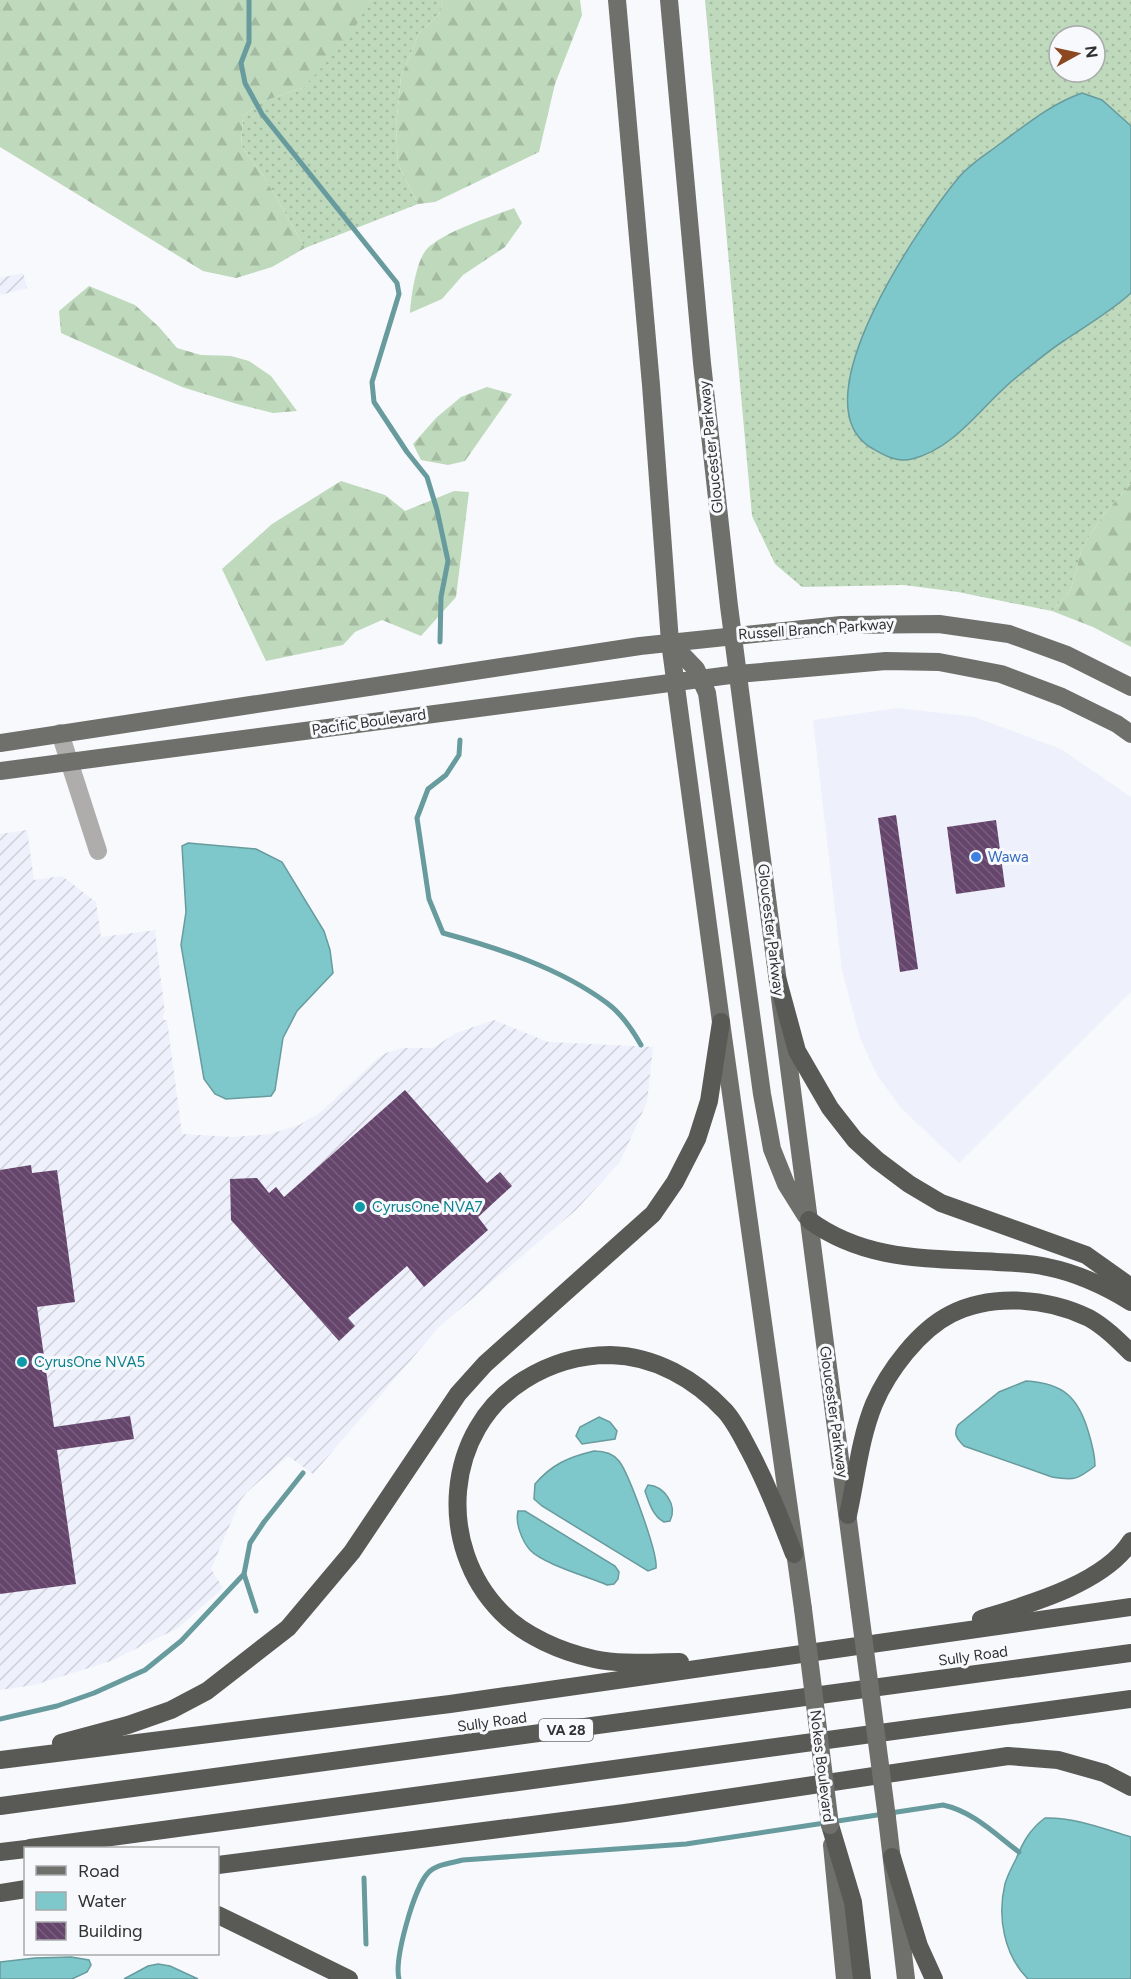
<svg xmlns="http://www.w3.org/2000/svg" width="1131" height="1979" viewBox="0 0 1131 1979" font-family="Figtree,sans-serif">
<style>
.built{fill:#eef0fb}
.industrial{fill:url(#industrial-furrows)}
.grass{fill:url(#grass-dots);fill-rule:evenodd}
.forest{fill:url(#forest-firs)}
.water{fill:#7ec8cb;stroke:#679b9d;stroke-width:1.5}
.lines{fill:none;stroke-linecap:round;stroke-linejoin:round}
.stream{stroke:#679b9d;stroke-width:5}
.building{fill:url(#building-back-hatch)}
.minor{stroke:#aeadac;stroke-width:18}
.major{stroke:#6f6f6c;stroke-width:18}
.highway{stroke:#595956;stroke-width:18}
.major-bridge{stroke:#6f6f6c;stroke-width:18}
.shop-dot{fill:#3f7fe0;stroke:#f8f9fc;stroke-width:2}
.culture-dot{fill:#0f9aa8;stroke:#f8f9fc;stroke-width:2}
.labels{text-anchor:middle;dominant-baseline:central;stroke-width:6;stroke-linejoin:round;paint-order:stroke}
.shield{fill:#f8f9fc;stroke:#6d6d6f;stroke-width:1.5}
.shield-label{font-size:14px;font-weight:bold;fill:#313132}
.street-label{font-size:15px;fill:#313132;stroke:#f8f9fc}
.shop-label{font-size:15px;fill:#366cbe;stroke:#f8f9fc;text-anchor:start}
.culture-label{font-size:15px;fill:#0d838f;stroke:#f8f9fc;text-anchor:start}
</style>
<defs>
<pattern id="industrial-furrows" width="10" height="10" patternUnits="userSpaceOnUse" patternTransform="scale(1.5)"><rect width="10" height="10" fill="#eef0fb"/><path d="M-1 1l2-2M0 10L10 0M9 11l2-2" fill="none" stroke="#cdced8"/></pattern>
<pattern id="grass-dots" width="8" height="8" patternUnits="userSpaceOnUse" patternTransform="scale(1.5)"><rect width="8" height="8" fill="#bed9bb"/><path d="M2 2h.1M6 6h.1" fill="none" stroke="#a4bba1" stroke-width="1.8" stroke-linecap="round"/></pattern>
<pattern id="forest-firs" width="22" height="20" patternUnits="userSpaceOnUse" patternTransform="scale(1.5)"><rect width="22" height="20" fill="#bed9bb"/><path d="M5 1l3.5 6h-7zM16 11l3.5 6h-7z" fill="#a4bba1"/></pattern>
<pattern id="building-back-hatch" width="6" height="6" patternUnits="userSpaceOnUse" patternTransform="scale(1.5)"><rect width="6" height="6" fill="#66456c"/><path d="M-1 5l2 2M0 0l6 6M5-1l2 2" fill="none" stroke="#785e7d"/></pattern>
</defs>
<rect width="100%" height="100%" fill="#f8f9fc"/>
<polygon class="built" points="898,708 975,717 1061,749 1131,797 1131,992 959,1163 901,1108 877,1075 860,1038 842,970 813,720"/>
<g class="industrial">
<polygon points="23,273 27,288 0,295 0,278"/>
<polygon points="27,830 34,880 62,876 96,902 101,937 157,930 155,932 165,1013 163,1013 163,1020 167,1020 182,1134 232,1137 259,1135 270,1134 299,1125 321,1112 378,1058 386,1053 403,1048 433,1048 456,1033 494,1020 548,1042 653,1047 647,1102 620,1162 576,1210 439,1327 313,1474 288,1456 247,1492 240,1501 211,1569 223,1588 178,1628 111,1661 34,1685 0,1690 0,834"/>
</g>
<g class="grass">
<polygon points="371,0 443,0 439,15 419,33 401,77 396,126 398,164 418,204 305,248 265,178 241,145 243,116 261,102 303,88"/>
<path d="M 705,0 L 1131,0 L 1131,484 L 1103,515 L 1082,548 L 1071,589 L 1052,611 L 958,592 L 904,585 L 802,587 L 775,564 L 752,516 ZM 1059,36 L 1095,36 L 1095,72 L 1059,72 Z"/>
</g>
<g class="forest">
<polygon points="0,0 371,0 348,39 303,88 261,102 243,116 241,145 265,178 305,248 272,267 236,278 203,271 0,147"/>
<polygon points="443,0 580,0 582,15 555,84 539,152 435,202 418,204 398,164 396,126 401,77 419,33 439,15"/>
<path d="M 514,208 L 522,223 L 505,247 L 463,275 L 442,299 L 410,313 C 411,297 416,262 426,250 C 444,231 489,218 514,208 Z"/>
<polygon points="89,286 135,305 159,327 177,348 201,355 231,356 249,361 271,376 297,411 273,413 237,404 182,387 61,333 59,311"/>
<polygon points="487,387 512,394 465,461 448,465 421,460 413,444 436,418 461,397"/>
<polygon points="341,481 385,495 405,511 454,491 469,492 456,597 421,636 382,620 355,632 343,645 266,661 222,569 272,524"/>
<polygon points="1131,484 1131,647 1093,627 1052,611 1071,589 1082,548 1103,515"/>
</g>
<g class="water">
<path d="M 1082,93 L 1102,100 L 1131,126 L 1131,293 C 1110,312 1087,325 1065,340 C 1048,351 1033,364 1018,376 C 983,403 957,448 912,459 C 896,463 884,455 870,447 C 797,401 922,222 959,177 C 971,163 987,154 1001,143 C 1027,124 1051,104 1082,93 Z"/>
<polygon points="188,843 256,849 282,862 324,931 330,950 333,973 297,1011 283,1038 275,1090 271,1096 226,1099 215,1094 204,1079 181,945 186,912 182,846"/>
<path d="M 1026,1381 C 1064,1383 1079,1398 1089,1434 C 1092,1444 1095,1455 1095,1466 C 1078,1479 1075,1481 1052,1477 L 964,1446 C 957,1439 953,1434 958,1425 L 999,1392 Z"/>
<polygon points="599,1417 610,1422 617,1431 615,1439 582,1444 576,1436 580,1427"/>
<path d="M 594,1451 C 603,1451 613,1453 619,1461 C 629,1474 658,1553 656,1568 L 648,1571 L 542,1506 L 534,1499 L 535,1484 C 552,1464 569,1457 594,1451 Z"/>
<path d="M 648,1485 C 664,1486 678,1505 670,1521 L 664,1522 C 653,1516 649,1503 645,1491 Z"/>
<path d="M 518,1511 L 525,1511 L 615,1566 L 619,1572 L 618,1579 L 614,1584 L 607,1585 C 589,1577 543,1564 530,1550 C 522,1541 515,1523 518,1511 Z"/>
<path d="M 1045,1818 C 1074,1817 1104,1829 1131,1837 L 1131,1979 L 1028,1979 C 1004,1955 997,1917 1005,1884 C 1007,1876 1012,1867 1016,1859 C 1023,1842 1030,1829 1045,1818 Z"/>
<polygon points="71,1957 89,1960 91,1965 87,1972 72,1979 0,1979 0,1962 35,1958"/>
<polygon points="158,1964 170,1966 198,1979 124,1979 148,1966"/>
</g>
<g class="lines">
<g class="stream">
<polyline points="249,0 249,42 241,63 245,83 262,114 397,283 399,294 372,382 374,402 407,452 427,477 437,510 448,561 441,597 440,642"/>
<path d="M 460,740 L 459,755 L 446,775 L 428,789 L 417,818 L 429,899 L 443,933 C 498,948 560,968 607,1003 C 622,1014 632,1029 641,1045"/>
<polyline points="256,1611 244,1574 250,1543 264,1522 303,1473"/>
<polyline points="0,1719 57,1706 94,1693 145,1670 181,1641 244,1574"/>
<polyline points="364,1878 366,1944"/>
<path d="M 399,1979 C 394,1959 414,1888 428,1873 C 436,1864 452,1863 463,1860 L 686,1844 L 943,1805 C 972,1811 995,1834 1019,1852"/>
</g>
</g>
<g class="building">
<polygon points="896,815 918,969 900,972 878,818"/>
<polygon points="996,820 1005,887 956,894 947,827"/>
<polygon points="405,1090 487,1183 500,1172 512,1186 478,1217 488,1230 424,1287 407,1266 348,1318 355,1326 339,1341 231,1220 230,1179 257,1178 269,1193 276,1187 284,1197"/>
<polygon points="31,1165 32,1173 57,1170 75,1302 37,1307 54,1427 130,1416 134,1439 57,1450 76,1584 0,1594 0,1170"/>
</g>
<g class="lines">
<polyline class="minor" points="60,733 98,851"/>
<g class="major">
<polyline points="617,0 651,385 670,642 721,1022 803,1609"/>
<polyline points="669,0 702,363 729,606 859,1605"/>
<polyline points="670,642 696,669 707,693 762,1094 772,1149 786,1184 806,1216"/>
<polyline points="0,743 640,646 841,625 939,624 1009,634 1067,655 1131,687"/>
<polyline points="0,771 738,674 886,661 939,662 1001,674 1062,697 1117,724 1131,734"/>
<polyline points="887,1818 906,1979"/>
<polyline points="832,1845 845,1979"/>
</g>
<g class="highway">
<polyline points="778,981 797,1051 830,1108 855,1140 877,1160 909,1184 941,1203 1086,1255 1131,1287"/>
<path d="M 809,1220 C 866,1262 930,1258 997,1262 C 1013,1263 1031,1263 1047,1267 C 1077,1273 1105,1286 1131,1302"/>
<path d="M 848,1515 C 856,1479 860,1438 874,1404 C 888,1371 919,1330 951,1314 C 992,1293 1048,1298 1089,1318 C 1105,1327 1118,1340 1131,1353"/>
<path d="M 981,1619 C 1026,1605 1104,1584 1131,1541"/>
<path d="M 680,1662 C 651,1662 622,1665 594,1659 C 562,1652 524,1636 501,1612 C 436,1546 444,1430 524,1380 C 551,1363 579,1355 610,1355 C 655,1356 695,1379 725,1411 C 735,1422 742,1437 749,1450 C 767,1484 780,1518 794,1554"/>
<polyline points="61,1743 128,1725 171,1710 207,1691 288,1628 352,1552 458,1394 485,1364 653,1214 675,1182 697,1139 709,1101 721,1022"/>
<polyline points="0,1760 450,1704 1131,1607"/>
<polyline points="0,1806 1131,1653"/>
<polyline points="830,1825 853,1902 862,1979"/>
<polyline points="30,1848 1131,1699"/>
<polyline points="0,1852 26,1849"/>
<polyline points="892,1857 919,1946 934,1979"/>
<polyline points="218,1865 625,1813 1008,1756 1058,1760 1104,1773 1131,1787"/>
<polyline points="0,1893 26,1889"/>
<polyline points="218,1915 349,1979"/>
</g>
<g class="major-bridge">
<polyline points="859,1605 887,1818"/>
<polyline points="803,1609 830,1825"/>
</g>
</g>
<circle class="shop-dot" cx="976" cy="857" r="6"/>
<g class="culture-dot">
<circle cx="360" cy="1207" r="6"/>
<circle cx="22" cy="1362" r="6"/>
</g>
<g class="labels">
<rect class="shield" x="539" y="1719" width="54" height="22" rx="4.5"/>
<g class="shield-label">
<text x="566" y="1730">VA 28</text>
</g>
<g class="street-label">
<text transform="translate(711 447) rotate(-96)">Gloucester Parkway</text>
<text transform="translate(816 629) rotate(-4)">Russell Branch Parkway</text>
<text transform="translate(369 722) rotate(-8)">Pacific Boulevard</text>
<text transform="translate(771 930) rotate(83)">Gloucester Parkway</text>
<text transform="translate(834 1412) rotate(82)">Gloucester Parkway</text>
<text transform="translate(973 1656) rotate(-8)">Sully Road</text>
<text transform="translate(492 1722) rotate(-8)">Sully Road</text>
<text transform="translate(822 1766) rotate(83)">Nokes Boulevard</text>
</g>
<g class="shop-label">
<text x="988" y="857">Wawa</text>
</g>
<g class="culture-label">
<text x="372" y="1207">CyrusOne NVA7</text>
<text x="34" y="1362">CyrusOne NVA5</text>
</g>
</g>
<rect x="24" y="1847" width="195" height="108" fill="#f8f9fc" stroke="#a8a9ab" stroke-width="1.5"/>
<rect x="36" y="1866" width="30" height="9" fill="#6f6f6c" stroke="#a8a9ab" stroke-width="1.5"/>
<text x="78" y="1877" font-size="18" fill="#313132">Road</text>
<rect x="36" y="1892" width="30" height="18" fill="#7ec8cb" stroke="#a8a9ab" stroke-width="1.5"/>
<text x="78" y="1907" font-size="18" fill="#313132">Water</text>
<rect x="36" y="1922" width="30" height="18" fill="url(#building-back-hatch)" stroke="#a8a9ab" stroke-width="1.5"/>
<text x="78" y="1937" font-size="18" fill="#313132">Building</text>
<g transform="translate(1077 54) rotate(82)"><circle r="28" fill="#f8f9fc" stroke="#a8a9ab" stroke-width="1.5"/>
<path d="M0-4.5L10 22L0 15L-10 22Z" fill="#8d4721"/>
<text y="-9" font-size="16" font-weight="bold" text-anchor="middle" fill="#313132">N</text>
</g>
</svg>
